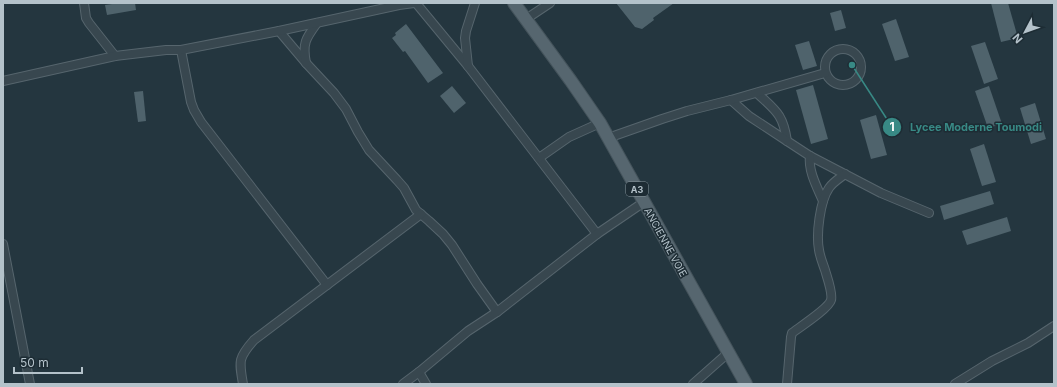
<svg xmlns="http://www.w3.org/2000/svg" width="1057" height="387" viewBox="0 0 1057 387" font-family="Inter,sans-serif">
<style>
.building{fill:#4f636c}
.lines{fill:none;stroke-linecap:round;stroke-linejoin:round}
.minor-casing{stroke:#56656d;stroke-width:10}
.primary-casing{stroke:#44535b;stroke-width:14}
.minor{stroke:#38474f;stroke-width:8}
.primary{stroke:#56666f;stroke-width:12}
.labels{text-anchor:middle;dominant-baseline:central;stroke-width:3;stroke-linejoin:round;paint-order:stroke}
.shield{fill:#1d2c34;stroke:#87959d;stroke-width:1}
.shield-label{font-size:9px;font-weight:bold;fill:#b4c2ca}
.street-label{font-size:10px;fill:#b4c2ca;stroke:#1d2c34}
.leader{fill:none;stroke:#388985;stroke-width:1.5}
.callout-dot{fill:#388985;stroke:#1d2c34;stroke-width:1.5}
.mark-label{font-size:12px;text-anchor:middle;font-weight:bold;fill:#fff}
.callout-label{font-size:11px;text-anchor:middle;font-weight:bold;fill:#388985;stroke:#1d2c34;stroke-width:3;stroke-linejoin:round;paint-order:stroke}
</style>
<rect width="100%" height="100%" fill="#24363f"/>
<g class="building">
<polygon points="119,3 135,3 136,10 107,15 105,5"/>
<polygon points="616,3 674,3 653,18 654,20 642,29 635,27"/>
<polygon points="991,3 1008,3 1018,38 1001,42"/>
<polygon points="841,10 846,28 835,31 830,13"/>
<polygon points="896,19 909,57 895,61 882,24"/>
<polygon points="406,24 443,73 428,83 405,51 403,52 392,38 396,35 395,33"/>
<polygon points="809,41 817,66 803,70 795,45"/>
<polygon points="985,42 998,79 984,84 971,46"/>
<polygon points="813,85 828,139 811,144 796,90"/>
<polygon points="452,86 466,103 454,113 440,96"/>
<polygon points="989,86 1002,124 988,128 975,91"/>
<polygon points="143,91 146,121 138,122 134,92"/>
<polygon points="1035,103 1046,139 1031,144 1020,108"/>
<polygon points="876,115 887,155 871,159 860,120"/>
<polygon points="984,144 996,182 982,186 970,149"/>
<polygon points="990,191 994,204 944,220 940,206"/>
<polygon points="1007,217 1011,231 967,245 962,231"/>
</g>
<g class="lines">
<defs>
<g id="minor">
<polyline points="84,3 86,18 89,23 115,56"/>
<polyline points="416,3 468,66 597,234"/>
<polyline points="526,19 550,3"/>
<polyline points="279,31 306,63 334,93 346,109 358,132 369,150 397,180 404,188 416,210 429,221 443,234 452,245 477,284 497,312"/>
<circle cx="843" cy="67" r="18"/>
<polyline points="181,50 191,102 194,110 201,122 327,285"/>
<path d="M 306,63 C 302,43 306,38 317,23"/>
<polyline points="468,66 465,38 466,31 475,3"/>
<polyline points="3,81 115,56 166,50 181,50 279,31 399,5 414,3"/>
<path d="M 757,93 C 776,111 783,114 787,141"/>
<polyline points="731,100 749,116 787,141 810,156 881,193 929,213"/>
<polyline points="608,138 662,119 687,111 731,100 825,73"/>
<path d="M 810,156 C 808,171 817,187 823,201"/>
<polyline points="539,158 569,137 600,123"/>
<polyline points="3,244 30,384"/>
<polyline points="419,372 426,384"/>
<path d="M 243,384 C 239,361 238,358 254,340 L 421,214"/>
<polyline points="403,384 419,372 468,331 497,312 597,234 644,202"/>
<polyline points="693,384 728,353"/>
<path d="M 787,384 L 791,337 L 792,333 C 800,327 829,308 831,300 C 833,293 827,277 825,270 C 823,264 820,257 819,250 C 816,234 820,201 829,188 C 833,182 840,178 845,174"/>
<polyline points="955,384 992,361 1028,343 1054,326"/>
</g>
<polyline id="primary" points="514,3 571,81 600,123 746,384"/>
</defs>
<use href="#minor" class="minor-casing"/>
<use href="#primary" class="primary-casing"/>
<use href="#minor" class="minor"/>
<use href="#primary" class="primary"/>
</g>
<g class="labels">
<rect class="shield" x="626" y="182" width="22" height="14" rx="3"/>
<g class="shield-label">
<text x="637" y="189">A3</text>
</g>
<g class="street-label">
<text transform="translate(666 242) rotate(61)">ANCIENNE VOIE</text>
</g>
</g>
<path class="leader" d="M852 65L892 127"/>
<g class="callout-dot">
<circle cx="852" cy="65" r="4"/>
<circle cx="892" cy="127" r="10"/>
</g>
<g class="mark-label">
<text x="892" y="131">1</text>
</g>
<g class="callout-label">
<text x="976" y="131">Lycee Moderne Toumodi</text>
</g>
<rect width="1057" height="387" fill="none" stroke="#b4c2ca" stroke-width="8"/>
<g transform="translate(1025 32) rotate(229)" stroke="#1d2c34" stroke-width="3" paint-order="stroke">
<path d="M0-3L7 15L0 10L-7 15Z" fill="#b4c2ca"/>
<text y="-6" font-size="11" font-weight="bold" text-anchor="middle" fill="#b4c2ca">N</text>
</g>
<path d="M14 367v6h68v-6" fill="none" stroke="#b4c2ca" stroke-width="2"/>
<text x="20" y="367" font-size="12" fill="#b4c2ca" stroke="#1d2c34" stroke-width="3" paint-order="stroke">50 m</text>
</svg>
